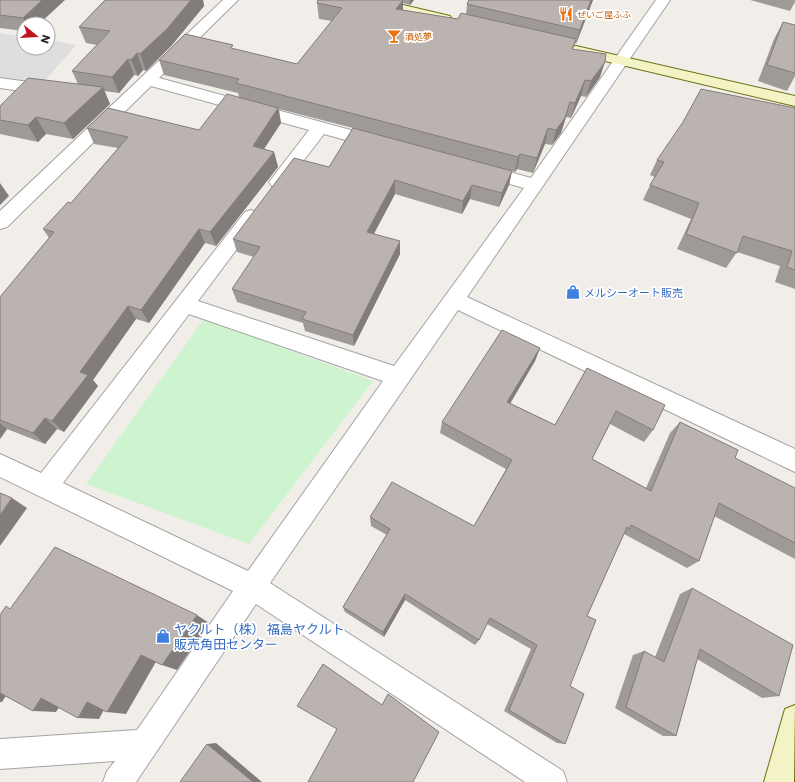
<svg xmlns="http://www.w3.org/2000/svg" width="795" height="782" viewBox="0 0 795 782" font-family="Commissioner,'Noto Sans JP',sans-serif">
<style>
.park{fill:#cdf4ce}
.parking{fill:#dedede}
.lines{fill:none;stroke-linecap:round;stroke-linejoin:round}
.street-casing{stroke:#a3a3a3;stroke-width:2}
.secondary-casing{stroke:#6b7012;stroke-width:2}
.street{fill:#fff;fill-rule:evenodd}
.secondary{fill:#f3f3c5;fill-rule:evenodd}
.wall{fill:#a09a96}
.shaded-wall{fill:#827d7a}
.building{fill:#bab3af;stroke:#827d7a}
.labels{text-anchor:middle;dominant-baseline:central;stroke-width:3.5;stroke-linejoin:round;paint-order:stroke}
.far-food-label{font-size:9px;fill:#c56008;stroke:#fff;text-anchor:start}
.shop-label{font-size:11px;fill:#366cbe;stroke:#fff;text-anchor:start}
.near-shop-label{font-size:13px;fill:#366cbe;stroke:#fff;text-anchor:start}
</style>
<rect width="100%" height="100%" fill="#f1eeea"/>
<polygon class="park" points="204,319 373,381 249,544 86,484"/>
<polygon class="parking" points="0,33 24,37 24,48 48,48 48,40 76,45 40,86 0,79"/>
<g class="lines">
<defs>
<g id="street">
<polygon points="223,0 238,0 159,78 384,139 386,143 384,147 378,149 324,134 284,186 278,188 272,186 269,182 309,130 151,86 7,227 0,229 0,211"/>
<path d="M 656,0 L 670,0 L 467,297 L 795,449 L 795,472 L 458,310 L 270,583 L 563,771 L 567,782 L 525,782 L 256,604 L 136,782 L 103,782 L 107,771 L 115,761 L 0,769 L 0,739 L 137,730 L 233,591 L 0,477 L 0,454 L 41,473 L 245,212 L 251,210 L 257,212 L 260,217 L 257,222 L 198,301 L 394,366 L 524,188 L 475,174 L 472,170 L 475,166 L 481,164 L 531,178 ZM 189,314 L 383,381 L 248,571 L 63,483 Z"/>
<polygon points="0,78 50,85 56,87 58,90 56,93 50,95 0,88"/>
</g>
<g id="secondary">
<polygon points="357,0 382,0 450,16 452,19 450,22 445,23 359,3"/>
<polygon points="576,46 795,96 795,106 571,53 569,50 571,47"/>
<polygon points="795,705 794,782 764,782 785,709"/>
</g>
</defs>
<use href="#street" class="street-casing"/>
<use href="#secondary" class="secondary-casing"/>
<use href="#street" class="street"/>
<use href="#secondary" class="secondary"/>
</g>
<g class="wall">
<polygon points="0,0 39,24 24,24 24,31 0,28"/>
<polygon points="105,0 203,0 204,6 172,45 146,71 143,70 138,76 134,75 119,93 104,91 110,104 73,139 46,134 38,142 0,134 0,106 78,84 72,71 97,45 86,43 79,27"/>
<polygon points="318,0 414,0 410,5 403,3 403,10 458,19 466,14 467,4 469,0 593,0 576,44 575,43 573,49 600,77 586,97 581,96 571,118 566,117 561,133 552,145 545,144 533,173 517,169 515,172 486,164 512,171 509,185 499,207 470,199 462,214 395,194 374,233 400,254 354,346 305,331 303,323 237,302 232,289 254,257 237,252 233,239 329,167 353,128 279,109 281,123 264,149 274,152 278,167 216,246 205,243 149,323 136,319 93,380 98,386 64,432 57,429 45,444 7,429 0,439 0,297 49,238 43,229 71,203 118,148 94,144 87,128 199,130 239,97 238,93 164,75 159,60 234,49 297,64 332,21 319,19 317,3"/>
<polygon points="750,0 795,0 795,2 790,11"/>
<polygon points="783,22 795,25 795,76 787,91 758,81 774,39"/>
<polygon points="795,108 795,289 775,282 780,266 737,252 726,268 677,249 691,219 643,200 650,185 655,177 650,175 657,160"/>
<polygon points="540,348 535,361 510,403 555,425 587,368 653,430 644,442 610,424 592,459 646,488 670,433 680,422 735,458 795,488 795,559 714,516 699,561 687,568 624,534 587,616 570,686 565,744 557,743 504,711 531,649 487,624 479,640 475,645 405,600 384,637 345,612 343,607 387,535 371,526 370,517 474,526 506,469 440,433 442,422"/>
<polygon points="692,588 779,696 762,698 697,659 676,736 663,736 615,708 633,655 644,651 655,657 680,594"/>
</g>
<g class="shaded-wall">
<polygon points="42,0 65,0 39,24 26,24 23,18"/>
<polygon points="190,0 203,0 204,6 172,45 146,71 140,54"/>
<polygon points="403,0 403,15 396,9"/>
<polygon points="410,0 414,0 410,5"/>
<polygon points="591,0 593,0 576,44 580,30"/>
<polygon points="137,53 143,70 138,76 131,60"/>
<polygon points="128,59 134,75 119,93 112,77"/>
<polygon points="605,62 600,77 586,97 591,81"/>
<polygon points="585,80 581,96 571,118 575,103"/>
<polygon points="103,87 110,104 73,139 64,123"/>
<polygon points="570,102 566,117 561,133 552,145 556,130"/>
<polygon points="278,108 281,123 256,161 253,146"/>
<polygon points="36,117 46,134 38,142 28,125"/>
<polygon points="548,128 545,144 533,173 537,158"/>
<polygon points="274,152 278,167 216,246 210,232"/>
<polygon points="520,154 517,169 515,172 518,157"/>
<polygon points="512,171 509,185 499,207 502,193"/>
<polygon points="395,180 395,194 368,245 367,232"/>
<polygon points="0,183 9,196 0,205"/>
<polygon points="472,185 470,199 462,214 463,201"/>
<polygon points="199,229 205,243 149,323 141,310"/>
<polygon points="400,241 400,254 354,346 353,335"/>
<polygon points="128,306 136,319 93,380 98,386 64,432 52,421 80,372"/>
<polygon points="540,348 535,361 504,414 507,402"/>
<polygon points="45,418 57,429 45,444 33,433"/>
<polygon points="0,423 7,429 0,439"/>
<polygon points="12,498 27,508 0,546 0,515"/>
<polygon points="405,594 405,600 384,637 383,632"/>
<polygon points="197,615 209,623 177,670 162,665"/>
<polygon points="141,655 157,660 126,714 107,712"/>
<polygon points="0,687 11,688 2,702 0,702"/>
<polygon points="41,698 64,700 56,712 33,711"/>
<polygon points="87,702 107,704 99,719 78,718"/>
<polygon points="216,743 262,782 253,782 207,744"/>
</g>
<g class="building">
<polygon points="0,0 42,0 23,18 0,15"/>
<polygon points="105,0 191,0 167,29 140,54 137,53 131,60 128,59 112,77 72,71 110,31 79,27"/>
<polygon points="318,0 403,0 396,9 458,19 461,13 576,39 572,49 606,54 605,62 591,81 585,80 575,103 570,102 565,118 556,130 548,128 537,158 520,154 518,157 236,83 239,79 159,60 185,34 233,45 231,48 297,64 342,8 317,3"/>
<polygon points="469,0 591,0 580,30 467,4"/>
<polygon points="783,22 795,25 795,73 767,65"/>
<polygon points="28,78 103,87 64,123 36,117 28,125 0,120 0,106"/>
<polygon points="701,89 795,108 795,270 787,267 792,251 743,236 737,253 686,234 699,203 650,185 664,162 657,160 683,122"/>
<polygon points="227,94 278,108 253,146 274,152 210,232 199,229 141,310 128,306 80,372 88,375 52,421 45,418 33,433 0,420 0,297 54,232 43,229 68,202 71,203 128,137 87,128 108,108 199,130"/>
<polygon points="353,128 512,171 502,193 472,185 463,201 395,180 367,232 400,241 353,335 302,319 306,312 232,289 260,247 233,239 294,158 329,167"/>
<polygon points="502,330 540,348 507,402 555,425 587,368 665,405 653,430 616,411 592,459 651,491 680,422 738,450 735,458 795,488 795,543 719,503 699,561 631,525 630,529 627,527 587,616 596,620 570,686 584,694 565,744 509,710 537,645 490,618 479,640 405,594 383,632 343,607 390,529 370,517 392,482 474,526 512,460 442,422"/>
<polygon points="0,493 12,498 0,515"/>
<polygon points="55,547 197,615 162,665 141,655 107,712 87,702 78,718 41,698 33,711 0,693 0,615 6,606 10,609"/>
<polygon points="692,588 793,645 779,696 700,649 676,736 626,707 644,651 664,662"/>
<polygon points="323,664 382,705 388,694 439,732 413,782 308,782 337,729 297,706"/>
<polygon points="207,744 253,782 180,782"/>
</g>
<defs>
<symbol id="restaurant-bare" viewBox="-9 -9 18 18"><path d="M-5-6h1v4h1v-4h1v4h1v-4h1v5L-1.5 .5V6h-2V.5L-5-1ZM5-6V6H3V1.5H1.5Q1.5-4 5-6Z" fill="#e8710a" stroke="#fff" stroke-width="2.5" paint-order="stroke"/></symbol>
<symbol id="bar-bare" viewBox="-9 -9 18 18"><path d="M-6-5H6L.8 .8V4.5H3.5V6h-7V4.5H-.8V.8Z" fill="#e8710a" stroke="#fff" stroke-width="2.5" paint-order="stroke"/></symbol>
<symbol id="shop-bare" viewBox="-9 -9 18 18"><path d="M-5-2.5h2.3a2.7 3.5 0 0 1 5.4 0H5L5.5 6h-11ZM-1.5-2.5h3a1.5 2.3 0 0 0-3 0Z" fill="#3f7fe0" stroke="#fff" stroke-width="2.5" paint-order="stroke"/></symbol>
</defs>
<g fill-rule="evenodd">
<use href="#restaurant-bare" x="556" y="4" width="20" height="20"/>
<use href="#bar-bare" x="384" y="26" width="20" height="20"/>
<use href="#shop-bare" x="563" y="282" width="20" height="20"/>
<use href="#shop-bare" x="153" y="626" width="20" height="20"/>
</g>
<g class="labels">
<g class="far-food-label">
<text x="577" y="14">ぜいご屋ふふ</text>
<text x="405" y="36">酒処夢</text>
</g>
<g class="shop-label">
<text x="584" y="292">メルシーオート販売</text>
</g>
<g class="near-shop-label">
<text x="174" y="629">ヤクルト（株） 福島ヤクルト<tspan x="174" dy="15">販売角田センター</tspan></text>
</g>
</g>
<g transform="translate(36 36) rotate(108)"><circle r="19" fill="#ffffff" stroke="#a7a7a7"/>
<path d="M0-3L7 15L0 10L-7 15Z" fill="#bc1721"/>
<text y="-6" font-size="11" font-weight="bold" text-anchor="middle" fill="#222222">N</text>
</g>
</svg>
